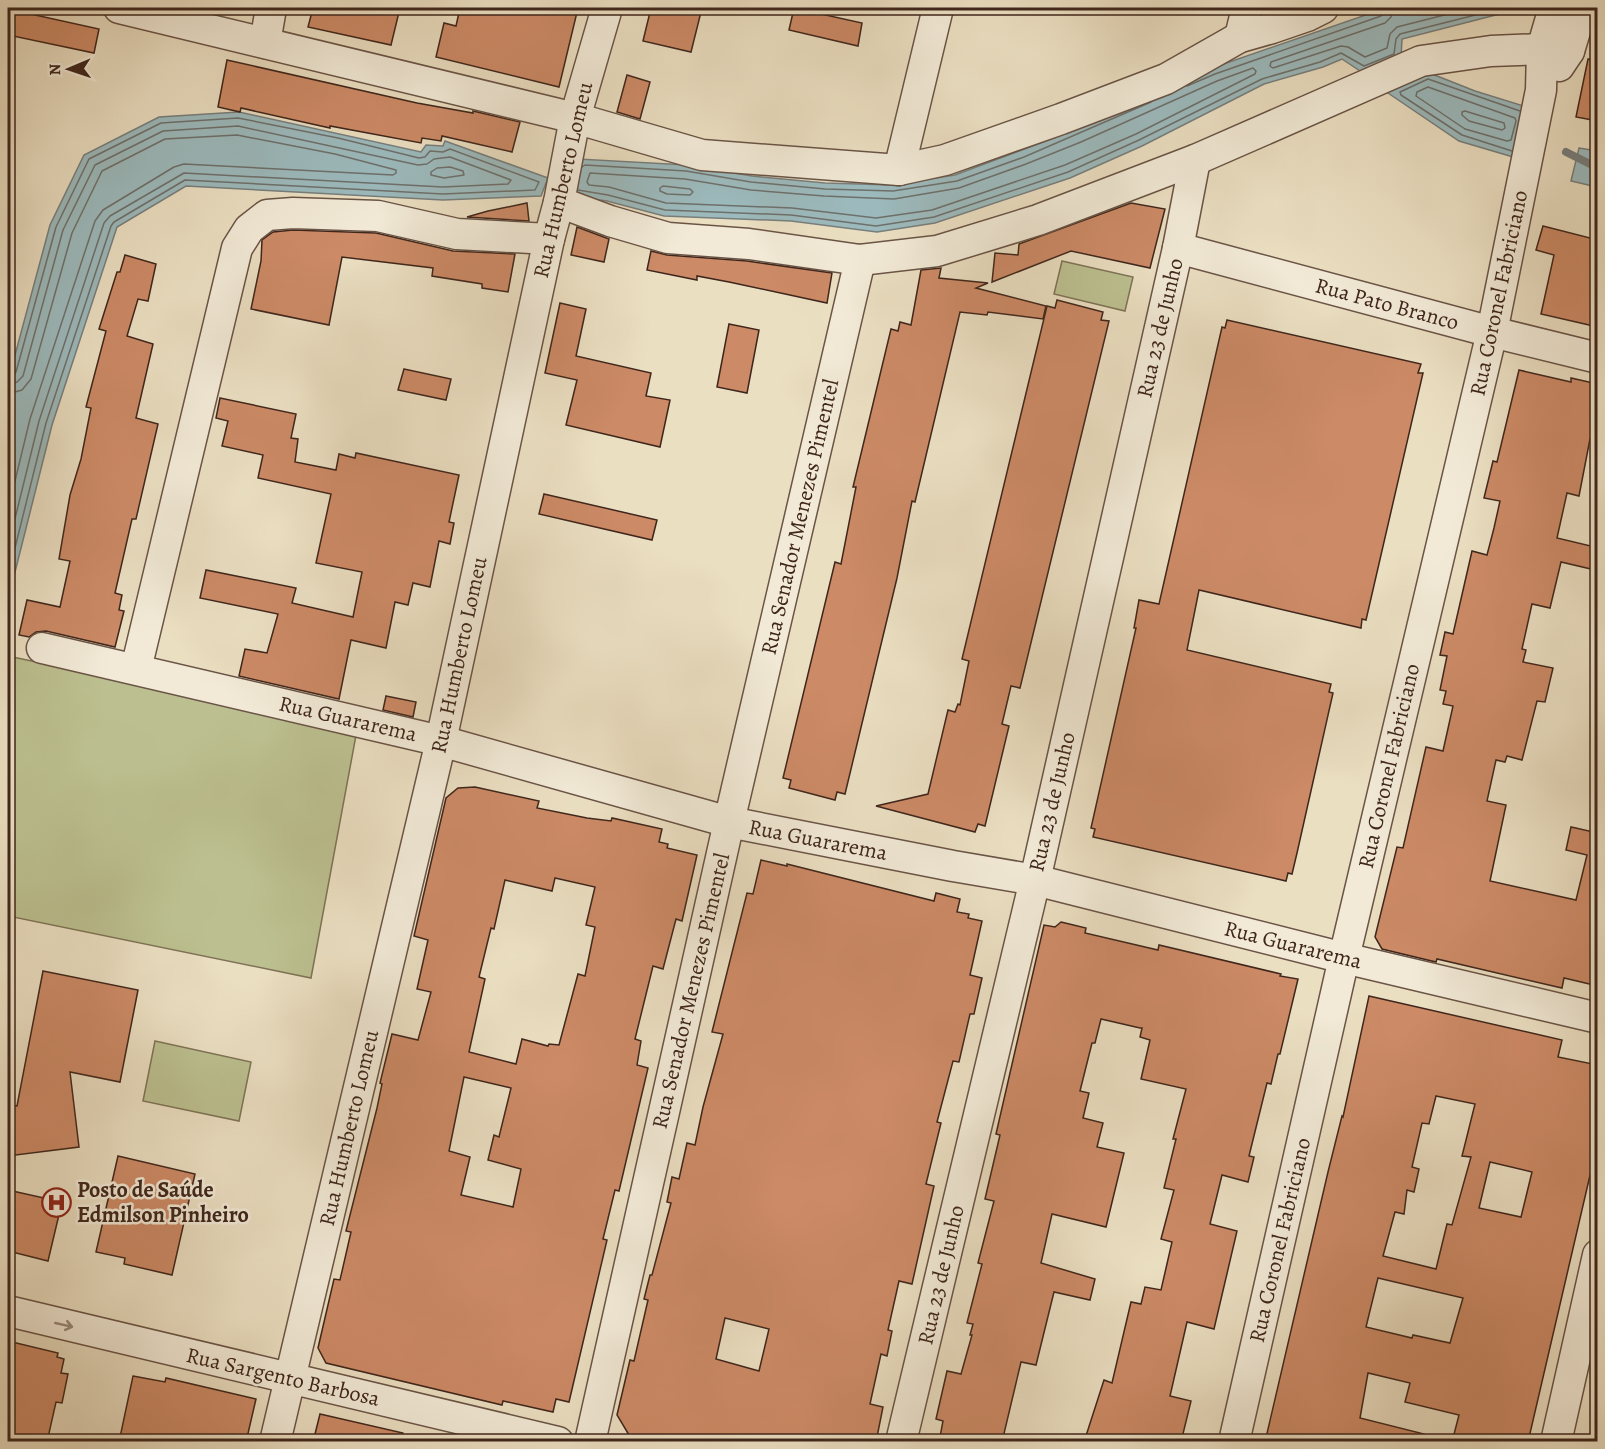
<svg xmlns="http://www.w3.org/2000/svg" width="1605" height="1449" viewBox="0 0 1605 1449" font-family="Alegreya,serif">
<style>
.green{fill:#bcc090;stroke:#7e7356;stroke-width:1.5}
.water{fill:#9cbabd;stroke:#777f7d;stroke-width:1.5}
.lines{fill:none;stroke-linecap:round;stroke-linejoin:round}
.shore{stroke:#6e706c;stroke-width:1.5}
.stream{stroke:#777f7d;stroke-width:8}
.building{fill:#cc8a66;stroke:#3f261c;stroke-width:1.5;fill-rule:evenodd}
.minor-casing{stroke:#6a5446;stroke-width:33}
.minor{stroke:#f2ead7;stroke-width:30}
.oneway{stroke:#98887a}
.labels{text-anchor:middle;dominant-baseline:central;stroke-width:5;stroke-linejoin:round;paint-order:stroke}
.street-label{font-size:22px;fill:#3f261c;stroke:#f2ead7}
.poi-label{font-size:22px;font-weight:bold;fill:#3f261c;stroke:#f2ead7;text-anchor:start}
</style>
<rect width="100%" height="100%" fill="#ebdfc2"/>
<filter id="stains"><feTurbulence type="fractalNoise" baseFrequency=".00333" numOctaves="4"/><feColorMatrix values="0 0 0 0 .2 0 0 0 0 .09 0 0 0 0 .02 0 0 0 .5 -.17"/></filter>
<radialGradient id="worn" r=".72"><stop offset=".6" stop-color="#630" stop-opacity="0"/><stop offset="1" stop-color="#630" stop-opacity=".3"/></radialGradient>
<g class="green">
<polygon points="1062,261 1133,277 1125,311 1054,294"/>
<polygon points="8,656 357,730 311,978 8,916"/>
<polygon points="155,1041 251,1062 239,1121 143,1101"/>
</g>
<g class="water">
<polygon points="1386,8 1523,8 1402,39 1401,58 1363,73 1342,59 1323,67 1264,84 1142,146 1070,178 935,223 877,232 791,221 664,216 607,201 570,196 578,159 687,165 752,176 825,183 892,185 955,175 1075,130 1212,68"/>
<polygon points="1427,72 1475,91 1533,109 1520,159 1459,141 1385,91"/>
<polygon points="239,112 421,152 426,145 443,146 445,141 548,178 541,196 443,200 186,186 117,227 52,425 14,576 8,591 8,381 50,225 84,155 159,117"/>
<polygon points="1579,148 1597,151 1597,187 1571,181"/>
</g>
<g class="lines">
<g class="shore">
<polyline points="1393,8 1391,17 1385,23 1271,62 1270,66 1273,68 1341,46 1348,47 1365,57 1387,48 1390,34 1397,27 1472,8"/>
<polygon points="1253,68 1256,71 1255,74 1136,134 1065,165 932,210 876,218 792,208 666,203 609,187 589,185 587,182 590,173 685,179 751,190 824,196 894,199 959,188 1026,164 1081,142 1217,81"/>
<polyline points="1187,86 1215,74 1381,16 1385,12 1386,8"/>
<polygon points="1428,87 1515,118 1516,121 1511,140 1507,141 1465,129 1416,96 1417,92"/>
<polygon points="1465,111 1504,123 1505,128 1502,130 1469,121 1462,115 1462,112"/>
<polyline points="1512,151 1462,135 1401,95 1400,92 1428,79 1520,111"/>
<polygon points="450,167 463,171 464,175 444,178 431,175 431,172 437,168"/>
<polyline points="582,167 585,165 686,171 751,182 825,189 893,191 957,181 1024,157 1151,102"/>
<polygon points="663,186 690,189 693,192 690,195 667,194 660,191 660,188"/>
<polyline points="578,190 608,195 665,210 791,215 876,226 934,217 1068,172 1139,140 1262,79 1320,62 1341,53 1364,66 1394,54 1396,39 1400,34 1503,8"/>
<polyline points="8,377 13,376 16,372 56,227 89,159 161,123 238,118 338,138 419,158 425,157 430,151 443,152 450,149 539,182 535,190 443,194 185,180 114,222 111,226 46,423 8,576"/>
<polyline points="8,385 17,382 23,376 63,230 95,165 163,131 238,126 418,165 427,164 434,159 450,157 511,180 508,184 443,187 184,173 110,216 104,223 39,421 8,547"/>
<polyline points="8,394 22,390 31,379 72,233 102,171 165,139 237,135 335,154 396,170 396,173 393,175 184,164 174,167 103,210 95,221 30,419 8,510"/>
</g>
<polyline class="stream" points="1566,152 1598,168"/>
</g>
<g class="building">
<polygon points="313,8 400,8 391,45 308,27"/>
<polygon points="460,8 578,8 559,87 436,57 444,23 456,26"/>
<polygon points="651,8 702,8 691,52 643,41"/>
<polygon points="794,8 862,23 858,46 789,30"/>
<polygon points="8,9 99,29 94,53 8,35"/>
<polygon points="1588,59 1598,60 1598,121 1576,117"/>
<polygon points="227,60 417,103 473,113 473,111 520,122 512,152 442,136 441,141 422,138 421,143 330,126 330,128 241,108 240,112 218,107"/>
<polygon points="627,75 650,82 640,119 617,112"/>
<polygon points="527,203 529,221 467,217 488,211"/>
<polygon points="1131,203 1165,209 1150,268 1071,251 992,282 995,253 1018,255 1019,244"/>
<polygon points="1543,226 1598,240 1598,327 1541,314 1554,255 1536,250"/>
<polygon points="577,227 609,239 604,262 571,255"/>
<polygon points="293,230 376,233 453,251 515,254 508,292 482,288 482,284 432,276 433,268 342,257 329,325 251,309 261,261 262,240 273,232"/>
<polygon points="651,251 667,255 747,261 832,273 827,303 729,282 697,276 697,280 647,270"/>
<polygon points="125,255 156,264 148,301 138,299 127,336 153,344 136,418 158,424 136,519 132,519 115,593 122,595 119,610 124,611 115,647 46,631 36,632 29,637 19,635 27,600 60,607 70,561 59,559 70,495 81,459 91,408 86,407 106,331 99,329 117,272 120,272"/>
<polygon points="941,268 939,278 988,283 976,288 1046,306 1043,319 988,312 987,315 960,312 915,502 912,501 897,578 845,794 837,792 835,800 789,788 791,780 783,778 835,562 841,564 856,487 853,487 891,329 898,331 900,322 911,325 921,270"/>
<polygon points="1057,300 1103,312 1101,320 1109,321 1020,688 1011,686 1002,724 1009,726 985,826 978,824 975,832 876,806 928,794 948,710 955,712 958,704 960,705 969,661 962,659 1047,306 1055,308"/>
<polygon points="560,303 586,309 576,356 651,373 646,396 670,400 660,447 566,425 577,380 545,373"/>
<polygon points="1227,320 1421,364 1418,373 1423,373 1366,620 1362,619 1361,628 1199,590 1187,650 1331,684 1329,692 1333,693 1297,853 1292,874 1288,873 1286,881 1093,837 1095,829 1091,828 1136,628 1134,628 1139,600 1159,604 1222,327 1225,328"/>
<polygon points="729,324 759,330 747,393 717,387"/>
<polygon points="404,369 451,379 446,400 398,390"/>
<polygon points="1519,370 1571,382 1571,378 1598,384 1598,438 1590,439 1579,496 1567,493 1557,538 1595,547 1591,569 1561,562 1550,608 1532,604 1522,649 1526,650 1523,662 1553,668 1545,702 1537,701 1522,760 1507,756 1505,762 1496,760 1487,801 1506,805 1490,881 1576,900 1587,855 1566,850 1571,827 1598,833 1598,986 1564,978 1562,988 1437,959 1436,962 1382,949 1375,937 1397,847 1403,848 1426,747 1443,751 1453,706 1443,704 1446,691 1440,690 1447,656 1440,655 1445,632 1453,634 1472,551 1487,555 1494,528 1500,501 1484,498 1493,461 1497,462"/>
<polygon points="220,398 296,414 291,438 298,439 295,462 336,470 339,454 355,458 356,453 459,475 449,522 454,523 450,544 439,541 430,587 413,583 408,605 395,602 386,648 351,640 339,699 239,676 245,649 267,653 278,614 200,598 206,570 296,588 292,603 353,617 362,572 316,563 331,494 258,478 263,455 222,446 228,421 216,418"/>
<polygon points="544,494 657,520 652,540 539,514"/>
<polygon points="386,696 416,702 413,717 383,710"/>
<path d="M 475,787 L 539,801 L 537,808 L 587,818 L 611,821 L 612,818 L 662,829 L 659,842 L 668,844 L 667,848 L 697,855 L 682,921 L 676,919 L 663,969 L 653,966 L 635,1039 L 641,1041 L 637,1065 L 648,1068 L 619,1191 L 615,1190 L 603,1239 L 607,1240 L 569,1402 L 556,1399 L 553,1412 L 503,1401 L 502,1405 L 326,1363 L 318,1348 L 334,1279 L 340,1280 L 351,1232 L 346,1231 L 377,1108 L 382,1084 L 380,1083 L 392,1034 L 418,1040 L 431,992 L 417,989 L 428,940 L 414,936 L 446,798 L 458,788 ZM 555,878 L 595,887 L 586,925 L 595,927 L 585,976 L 578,974 L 559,1045 L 549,1044 L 548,1046 L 522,1039 L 516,1064 L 469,1052 L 485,979 L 479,977 L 491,928 L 494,929 L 505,880 L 552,891 ZM 464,1077 L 511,1088 L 499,1137 L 494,1135 L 488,1160 L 521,1169 L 513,1207 L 461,1195 L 470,1157 L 449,1151 Z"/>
<path d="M 761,860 L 787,866 L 787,864 L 934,901 L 936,893 L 960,899 L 957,912 L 969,914 L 968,918 L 982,921 L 970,975 L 982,978 L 974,1014 L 970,1014 L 959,1062 L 953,1061 L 937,1122 L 941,1123 L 926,1184 L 934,1186 L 912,1284 L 899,1281 L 888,1330 L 892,1331 L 887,1356 L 881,1354 L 870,1404 L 883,1407 L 876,1442 L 658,1442 L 629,1435 L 617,1415 L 630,1360 L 634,1361 L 648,1300 L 644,1299 L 650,1275 L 652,1275 L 671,1203 L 667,1202 L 672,1177 L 679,1179 L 687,1143 L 695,1145 L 703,1107 L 723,1034 L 712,1032 L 747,893 L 753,894 ZM 725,1318 L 769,1329 L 759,1371 L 716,1359 Z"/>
<polygon points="1061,922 1086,928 1085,933 1158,950 1159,945 1281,974 1280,976 1298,979 1280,1054 1278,1054 1271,1084 1267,1083 1249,1156 1254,1157 1248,1182 1222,1175 1210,1224 1237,1231 1214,1329 1187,1322 1170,1396 1191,1401 1181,1442 1084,1442 1104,1380 1112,1383 1131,1302 1141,1304 1145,1287 1161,1290 1172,1242 1161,1239 1174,1190 1164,1188 1176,1139 1173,1139 1186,1089 1141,1079 1150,1040 1140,1037 1142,1028 1140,1028 1101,1019 1095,1043 1092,1043 1080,1091 1089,1093 1083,1118 1103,1123 1097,1147 1124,1153 1106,1227 1052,1214 1041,1263 1095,1279 1090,1300 1054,1292 1036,1365 1021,1362 1002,1442 939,1442 943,1421 936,1419 947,1371 961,1374 972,1335 970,1335 973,1324 967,1323 982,1264 978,1263 994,1201 985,1199 1000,1135 996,1134 1044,925 1055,927"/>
<polygon points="43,971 138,990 120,1082 70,1072 79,1147 8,1156 8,1105 17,1106"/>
<path d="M 1369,996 L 1562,1040 L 1558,1057 L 1598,1065 L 1598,1107 L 1591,1139 L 1598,1141 L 1528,1442 L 1452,1442 L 1459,1415 L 1405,1402 L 1410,1383 L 1368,1373 L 1360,1418 L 1424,1434 L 1423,1442 L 1265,1442 L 1328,1172 L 1342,1116 L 1343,1117 ZM 1436,1096 L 1475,1104 L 1462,1156 L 1471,1157 L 1452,1225 L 1447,1224 L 1436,1269 L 1383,1256 L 1395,1212 L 1404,1214 L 1407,1190 L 1414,1192 L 1419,1169 L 1412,1167 L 1422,1123 L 1429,1124 ZM 1490,1162 L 1532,1172 L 1521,1217 L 1479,1208 ZM 1378,1278 L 1463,1298 L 1450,1343 L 1413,1335 L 1412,1338 L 1366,1327 Z"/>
<polygon points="118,1156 195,1174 172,1275 124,1264 125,1258 96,1252"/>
<polygon points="8,1190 62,1202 48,1261 8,1251"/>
<polygon points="8,1341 58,1353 57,1357 64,1359 61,1373 68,1374 62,1403 56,1402 47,1442 8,1442"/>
<polygon points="133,1376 165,1382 166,1378 256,1399 246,1442 119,1442"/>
<polygon points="320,1414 403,1433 402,1442 313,1442"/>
</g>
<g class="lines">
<defs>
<g id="minor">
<polyline points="119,8 575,118 702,155 899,170 945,160 1061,119 1166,79 1240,37 1272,28 1307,16 1323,8"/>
<polyline points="1240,37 1247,8"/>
<polyline points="265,43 271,8"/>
<polyline points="1559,66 1569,51 1582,8"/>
<polyline points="899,170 938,8"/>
<polyline points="559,202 610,221 668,238 749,244 860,260 937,251 1038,220 1195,160 1421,61 1491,51 1542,49 1569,51"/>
<polyline points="1178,248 1492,332 1598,358"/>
<polyline points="42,648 441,741 729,822 953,866 1035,880 1344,958 1598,1018"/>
<polyline points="136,669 237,248 249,229 267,215 293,213 378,216 457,234 549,239"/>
<polyline points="8,1311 558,1442"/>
<polyline points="275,1442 441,741 549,239 559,202 575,118 607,8"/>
<polyline points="590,1442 729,822 860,260"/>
<polyline points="901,1442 1035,880 1178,248 1195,160"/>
<polyline points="1234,1442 1344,958 1492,332 1541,90 1542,49 1554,8"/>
<polyline points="1556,1442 1598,1255"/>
</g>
</defs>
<use href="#minor" class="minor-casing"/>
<use href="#minor" class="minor"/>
</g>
<defs><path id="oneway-shaft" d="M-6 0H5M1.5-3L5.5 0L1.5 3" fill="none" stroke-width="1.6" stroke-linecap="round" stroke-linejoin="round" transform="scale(1.5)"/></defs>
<use class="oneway" href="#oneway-shaft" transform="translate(64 1325) rotate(13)"/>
<defs>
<symbol id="hospital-ring" viewBox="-11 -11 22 22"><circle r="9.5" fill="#f2ead7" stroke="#8f2418" stroke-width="1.5"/><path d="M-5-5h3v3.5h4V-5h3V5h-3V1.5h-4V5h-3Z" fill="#8f2418"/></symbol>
</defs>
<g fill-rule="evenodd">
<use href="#hospital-ring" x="40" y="1186" width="33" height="33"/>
</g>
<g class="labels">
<g class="street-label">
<text transform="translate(563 180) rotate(-77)">Rua Humberto Lomeu</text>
<text transform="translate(1499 293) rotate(-78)">Rua Coronel Fabriciano</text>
<text transform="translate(1387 304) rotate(15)">Rua Pato Branco</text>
<text transform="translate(1160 328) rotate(-77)">Rua 23 de Junho</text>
<text transform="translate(800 517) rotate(-77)">Rua Senador Menezes Pimentel</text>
<text transform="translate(459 655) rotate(-78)">Rua Humberto Lomeu</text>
<text transform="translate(348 719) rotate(13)">Rua Guararema</text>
<text transform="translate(1389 766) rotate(-77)">Rua Coronel Fabriciano</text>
<text transform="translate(1052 802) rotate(-77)">Rua 23 de Junho</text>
<text transform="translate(818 840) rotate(11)">Rua Guararema</text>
<text transform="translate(1293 945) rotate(14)">Rua Guararema</text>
<text transform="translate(691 991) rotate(-77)">Rua Senador Menezes Pimentel</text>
<text transform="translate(349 1128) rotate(-77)">Rua Humberto Lomeu</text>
<text transform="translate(1280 1240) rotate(-77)">Rua Coronel Fabriciano</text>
<text transform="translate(941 1275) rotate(-77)">Rua 23 de Junho</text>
<text transform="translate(283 1377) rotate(13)">Rua Sargento Barbosa</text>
</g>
<g class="poi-label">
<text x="77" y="1190">Posto de Saúde<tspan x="77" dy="25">Edmilson Pinheiro</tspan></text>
</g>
</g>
<rect width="1605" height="1449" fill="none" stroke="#ebdfc2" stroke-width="30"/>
<rect x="9" y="9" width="1587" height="1431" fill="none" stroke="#3f261c" stroke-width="3"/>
<rect x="15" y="15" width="1575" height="1419" fill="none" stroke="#3f261c" stroke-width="1.5"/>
<g transform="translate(69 69) rotate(268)" stroke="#f2ead7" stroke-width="4.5" paint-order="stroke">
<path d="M0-4.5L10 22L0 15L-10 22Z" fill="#3f261c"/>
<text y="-9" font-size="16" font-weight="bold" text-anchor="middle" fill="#3f261c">N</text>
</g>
<rect width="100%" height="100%" filter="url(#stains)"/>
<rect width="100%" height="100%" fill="url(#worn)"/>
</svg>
